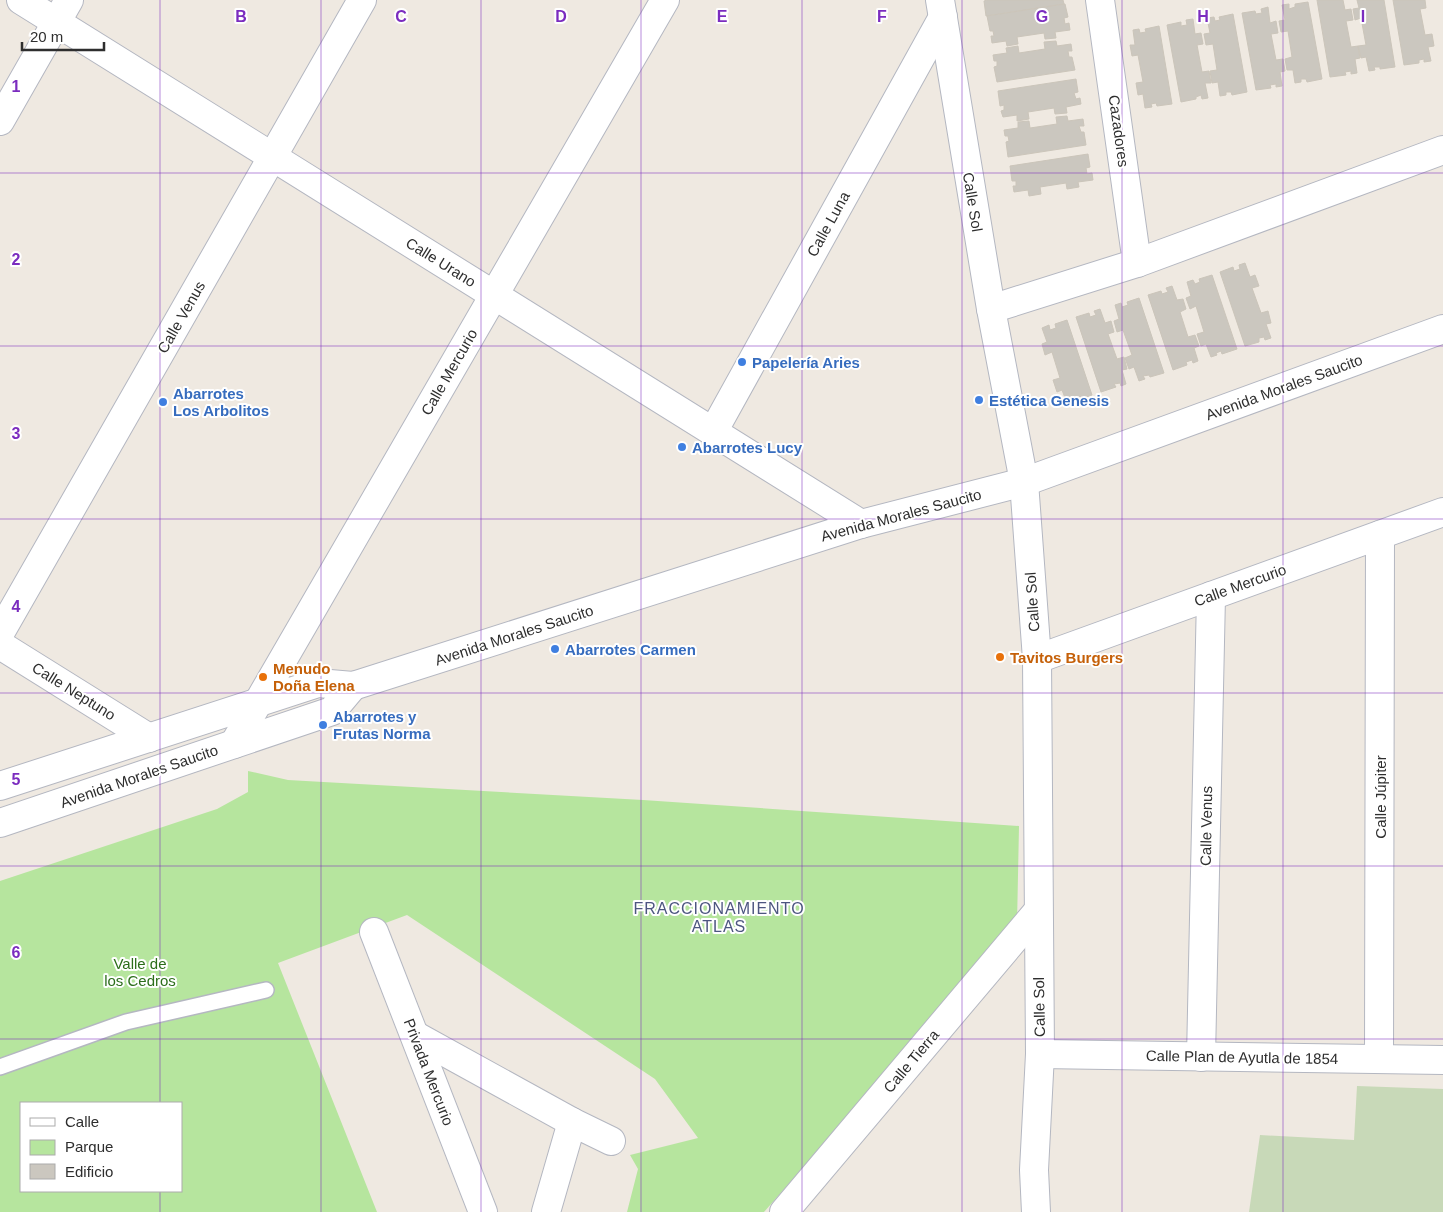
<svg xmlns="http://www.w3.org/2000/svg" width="1443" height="1212" viewBox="0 0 1443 1212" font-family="Helvetica,sans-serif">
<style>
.green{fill:#b6e59e;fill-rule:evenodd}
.cemetery{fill:#c8d9b8}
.building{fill:#cbc7bf;stroke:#cbc5ba}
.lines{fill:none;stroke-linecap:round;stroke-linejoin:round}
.lane-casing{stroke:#b4b7c1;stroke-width:18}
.street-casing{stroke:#b4b7c1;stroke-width:30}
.secondary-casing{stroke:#b4b7c1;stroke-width:30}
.lane{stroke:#fff;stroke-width:15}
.street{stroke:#fff;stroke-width:28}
.secondary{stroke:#fff;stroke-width:28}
.grid{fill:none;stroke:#7b2cbf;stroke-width:1;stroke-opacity:0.55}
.shop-dot{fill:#3f7fe0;stroke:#fff;stroke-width:2}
.food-dot{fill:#e8710a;stroke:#fff;stroke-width:2}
.labels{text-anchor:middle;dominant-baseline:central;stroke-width:4;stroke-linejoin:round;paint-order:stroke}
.street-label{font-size:15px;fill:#2e2e2e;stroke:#fff}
.shop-label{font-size:15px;font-weight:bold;fill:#366cbe;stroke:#fff;text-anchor:start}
.food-label{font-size:15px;font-weight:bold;fill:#c56008;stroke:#fff;text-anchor:start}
.park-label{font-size:15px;fill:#2c6e1b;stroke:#fff}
.neighbourhood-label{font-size:16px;letter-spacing:1px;fill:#4d5680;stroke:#fff}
.grid-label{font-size:16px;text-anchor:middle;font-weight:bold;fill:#7b2cbf;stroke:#fff;stroke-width:4;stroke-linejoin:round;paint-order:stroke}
</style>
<rect width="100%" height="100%" fill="#efe9e1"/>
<path class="green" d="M 248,771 L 288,780 L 643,800 L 1019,826 L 1017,924 L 764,1212 L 627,1212 L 638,1169 L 630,1155 L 698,1138 L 655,1079 L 407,915 L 278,963 L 377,1212 L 0,1212 L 0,881 L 217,809 L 248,792 ZM 21,1103 L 181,1103 L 181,1191 L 21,1191 Z"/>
<polygon class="cemetery" points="1357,1086 1443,1089 1443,1212 1249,1212 1260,1135 1354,1140"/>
<g class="building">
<polygon points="987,0 1063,0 1064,4 986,16 984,1"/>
<polygon points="1317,0 1343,0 1345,10 1351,9 1353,20 1346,21 1351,47 1358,46 1360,58 1355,59 1357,73 1351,74 1351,71 1345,72 1346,75 1330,77"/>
<polygon points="1357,0 1384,0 1395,67 1380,69 1380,67 1374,67 1375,70 1369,71 1366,57 1361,58 1358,46 1366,45 1361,18 1355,20 1353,9 1359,8"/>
<polygon points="1393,0 1425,0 1426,8 1420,9 1425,35 1432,34 1434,46 1428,47 1431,61 1424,62 1424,59 1419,60 1419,63 1404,65"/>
<polygon points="1308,2 1322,79 1307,82 1306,79 1301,79 1301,82 1295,83 1293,70 1287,70 1285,59 1292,57 1288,31 1281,32 1279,21 1285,20 1282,5 1289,4 1289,9 1295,7 1295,4"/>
<polygon points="1065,4 1068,17 1064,18 1065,24 1069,23 1070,30 1055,32 1056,38 1045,39 1044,33 1017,37 1018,44 1007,46 1006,41 992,43 991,36 994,36 993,31 990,31 987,16"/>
<polygon points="1268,7 1270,23 1276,21 1278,33 1271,34 1276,60 1283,59 1285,71 1280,72 1282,86 1276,87 1276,84 1270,85 1271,88 1256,90 1242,13 1255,11 1256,14 1262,13 1261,9"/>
<polygon points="1233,14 1247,92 1232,95 1231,92 1226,92 1226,95 1220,96 1218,82 1212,83 1210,71 1217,70 1213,44 1206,45 1204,34 1210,33 1207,18 1214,17 1215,21 1220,20 1219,17"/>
<polygon points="1193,19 1195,34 1201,33 1203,44 1197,45 1202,72 1209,71 1211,83 1205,83 1208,98 1202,99 1201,95 1196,97 1196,99 1181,102 1167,25 1181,22 1181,26 1187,25 1186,20"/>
<polygon points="1159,26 1172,104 1157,106 1156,103 1151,104 1152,107 1145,108 1143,94 1138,95 1136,83 1143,82 1138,55 1132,56 1130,45 1135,45 1133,30 1139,29 1140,33 1146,32 1145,29"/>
<polygon points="1056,41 1057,46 1071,44 1072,51 1068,51 1069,57 1072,57 1075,70 997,82 994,67 997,66 997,61 994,61 993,55 1007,53 1006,48 1018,46 1019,53 1045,49 1044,42"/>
<polygon points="1076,79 1078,92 1074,93 1076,99 1080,98 1081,104 1066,107 1067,113 1055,114 1054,108 1028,112 1029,119 1017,121 1017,115 1003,117 1001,111 1004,110 1004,105 1000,106 998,91"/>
<polygon points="1067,116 1068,121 1083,119 1084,126 1079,126 1081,132 1084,132 1086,145 1008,157 1006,142 1009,141 1008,136 1005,136 1004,130 1018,128 1018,122 1029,121 1030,128 1057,124 1056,117"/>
<polygon points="1088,154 1090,167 1086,168 1087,174 1092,173 1093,180 1078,182 1079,187 1067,189 1066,183 1040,187 1041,194 1029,196 1028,190 1014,192 1013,186 1016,186 1016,181 1012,181 1010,166"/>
<polygon points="1245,263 1250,277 1255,275 1259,286 1252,288 1261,313 1268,311 1271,323 1266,324 1271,338 1265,340 1264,337 1259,338 1259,342 1245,346 1220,272 1233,267 1234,271 1240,269 1239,265"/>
<polygon points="1212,275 1237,349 1222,354 1221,351 1216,353 1217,355 1211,357 1206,344 1201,346 1197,334 1204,332 1196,306 1190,309 1186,298 1191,296 1187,282 1193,280 1195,284 1200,282 1199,279"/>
<polygon points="1172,286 1177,300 1183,299 1186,309 1180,312 1188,337 1195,335 1199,346 1194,348 1198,361 1193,363 1192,360 1186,362 1187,365 1173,370 1148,295 1161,291 1162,294 1168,292 1166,288"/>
<polygon points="1139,298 1164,373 1150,377 1149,375 1143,376 1145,379 1139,381 1134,367 1129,369 1125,358 1132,355 1123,330 1117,332 1114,321 1119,319 1115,305 1121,303 1122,307 1128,305 1127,302"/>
<polygon points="1100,309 1105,323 1111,321 1114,332 1108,334 1117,359 1124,357 1127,369 1122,370 1126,384 1121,386 1120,383 1114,384 1116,387 1101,392 1076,317 1089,313 1090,317 1096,315 1094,311"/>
<polygon points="1067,320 1092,395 1078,400 1077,397 1071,399 1073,402 1067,403 1062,390 1057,392 1053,380 1060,378 1052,352 1045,355 1042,344 1047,342 1042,328 1049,325 1050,330 1056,328 1055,324"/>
</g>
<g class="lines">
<defs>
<polyline id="lane" points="0,1067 126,1022 266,990"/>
<g id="street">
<polyline points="21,0 861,524"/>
<polyline points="1100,0 1137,263"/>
<polyline points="0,121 69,0"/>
<polyline points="991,309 1137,263 1443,150"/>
<polyline points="713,432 943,17"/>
<polyline points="0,633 362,0"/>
<polyline points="0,645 149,738"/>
<polyline points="1037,659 1443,512"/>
<polyline points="234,744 665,0"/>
<polyline points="374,932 483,1212"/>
<polyline points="416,1036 572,1122 611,1141"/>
<polyline points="1201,1057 1211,596"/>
<polyline points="1379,1059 1380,535"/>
<polyline points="546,1212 572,1122"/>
<polyline points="784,1212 1038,911"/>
<polyline points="1036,1212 1034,1170 1040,1054"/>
</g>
<g id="secondary">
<polyline points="940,0 991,309 1024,482 1037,659 1040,1054 1443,1060"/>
<polyline points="0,786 318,683 353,686 861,524 1024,482 1443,329"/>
<polyline points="0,823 332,711 353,686"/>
</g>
</defs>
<use href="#lane" class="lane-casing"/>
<use href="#street" class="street-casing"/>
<use href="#secondary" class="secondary-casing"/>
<use href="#lane" class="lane"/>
<use href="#street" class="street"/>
<use href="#secondary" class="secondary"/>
</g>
<path class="grid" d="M 160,0 L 160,1103M 321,0 L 321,1212M 481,0 L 481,1212M 641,0 L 641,1212M 802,0 L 802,1212M 962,0 L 962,1212M 1122,0 L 1122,1212M 1283,0 L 1283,1212M 0,173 L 1443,173M 0,346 L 1443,346M 0,519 L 1443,519M 0,693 L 1443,693M 0,866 L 1443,866M 0,1039 L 1443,1039M 160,1191 L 160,1212"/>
<g class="shop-dot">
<circle cx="742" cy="362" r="5"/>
<circle cx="979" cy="400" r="5"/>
<circle cx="163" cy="402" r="5"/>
<circle cx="682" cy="447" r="5"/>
<circle cx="555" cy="649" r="5"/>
<circle cx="323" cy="725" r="5"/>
</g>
<g class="food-dot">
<circle cx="1000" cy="657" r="5"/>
<circle cx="263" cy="677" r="5"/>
</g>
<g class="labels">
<g class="street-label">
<text transform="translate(1119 131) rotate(82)">Cazadores</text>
<text transform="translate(973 202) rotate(81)">Calle Sol</text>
<text transform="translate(828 224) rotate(-61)">Calle Luna</text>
<text transform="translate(441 262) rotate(32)">Calle Urano</text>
<text transform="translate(181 317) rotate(-60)">Calle Venus</text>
<text transform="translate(449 372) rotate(-60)">Calle Mercurio</text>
<text transform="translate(1284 387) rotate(-20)">Avenida Morales Saucito</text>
<text transform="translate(901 515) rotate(-15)">Avenida Morales Saucito</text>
<text transform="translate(1240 585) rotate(-20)">Calle Mercurio</text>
<text transform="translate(1032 602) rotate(-94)">Calle Sol</text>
<text transform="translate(514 635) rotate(-18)">Avenida Morales Saucito</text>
<text transform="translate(74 691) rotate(32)">Calle Neptuno</text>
<text transform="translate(139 776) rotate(-19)">Avenida Morales Saucito</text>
<text transform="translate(1380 797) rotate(-90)">Calle Júpiter</text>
<text transform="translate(1206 826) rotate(-89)">Calle Venus</text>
<text transform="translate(1039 1007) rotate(-91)">Calle Sol</text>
<text transform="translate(1242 1057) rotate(1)">Calle Plan de Ayutla de 1854</text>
<text transform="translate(911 1061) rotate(-50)">Calle Tierra</text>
<text transform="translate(429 1072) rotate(69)">Privada Mercurio</text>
</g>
<g class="shop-label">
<text x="752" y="362">Papelería Aries</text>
<text x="173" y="393">Abarrotes<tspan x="173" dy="17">Los Arbolitos</tspan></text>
<text x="989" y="400">Estética Genesis</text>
<text x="692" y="447">Abarrotes Lucy</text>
<text x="565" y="649">Abarrotes Carmen</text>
<text x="333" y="716">Abarrotes y<tspan x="333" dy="17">Frutas Norma</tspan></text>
</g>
<g class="food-label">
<text x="1010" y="657">Tavitos Burgers</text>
<text x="273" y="668">Menudo<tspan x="273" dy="17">Doña Elena</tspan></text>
</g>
<g class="park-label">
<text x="140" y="963">Valle de<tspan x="140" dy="17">los Cedros</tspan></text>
</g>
<g class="neighbourhood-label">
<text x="719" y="908">FRACCIONAMIENTO<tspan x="719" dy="18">ATLAS</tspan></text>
</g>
</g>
<g class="grid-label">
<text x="241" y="22">B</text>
<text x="401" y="22">C</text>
<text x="561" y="22">D</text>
<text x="722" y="22">E</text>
<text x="882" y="22">F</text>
<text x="1042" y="22">G</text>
<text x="1203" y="22">H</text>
<text x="1363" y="22">I</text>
<text x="16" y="92">1</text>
<text x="16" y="265">2</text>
<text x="16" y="439">3</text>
<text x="16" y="612">4</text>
<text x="16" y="785">5</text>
<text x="16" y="958">6</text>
</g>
<rect x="20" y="1102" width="162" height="90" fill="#ffffff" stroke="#ababab"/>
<rect x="30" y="1118" width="25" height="8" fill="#ffffff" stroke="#ababab"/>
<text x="65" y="1127" font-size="15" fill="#2e2e2e">Calle</text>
<rect x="30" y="1140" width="25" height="15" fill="#b6e59e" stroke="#ababab"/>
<text x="65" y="1152" font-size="15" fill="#2e2e2e">Parque</text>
<rect x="30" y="1164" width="25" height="15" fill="#cbc7bf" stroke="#ababab"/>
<text x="65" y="1177" font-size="15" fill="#2e2e2e">Edificio</text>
<path d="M22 42v8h82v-8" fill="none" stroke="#2e2e2e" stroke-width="2.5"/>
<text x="30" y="42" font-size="15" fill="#2e2e2e" stroke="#ffffff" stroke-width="4" paint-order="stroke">20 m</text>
</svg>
